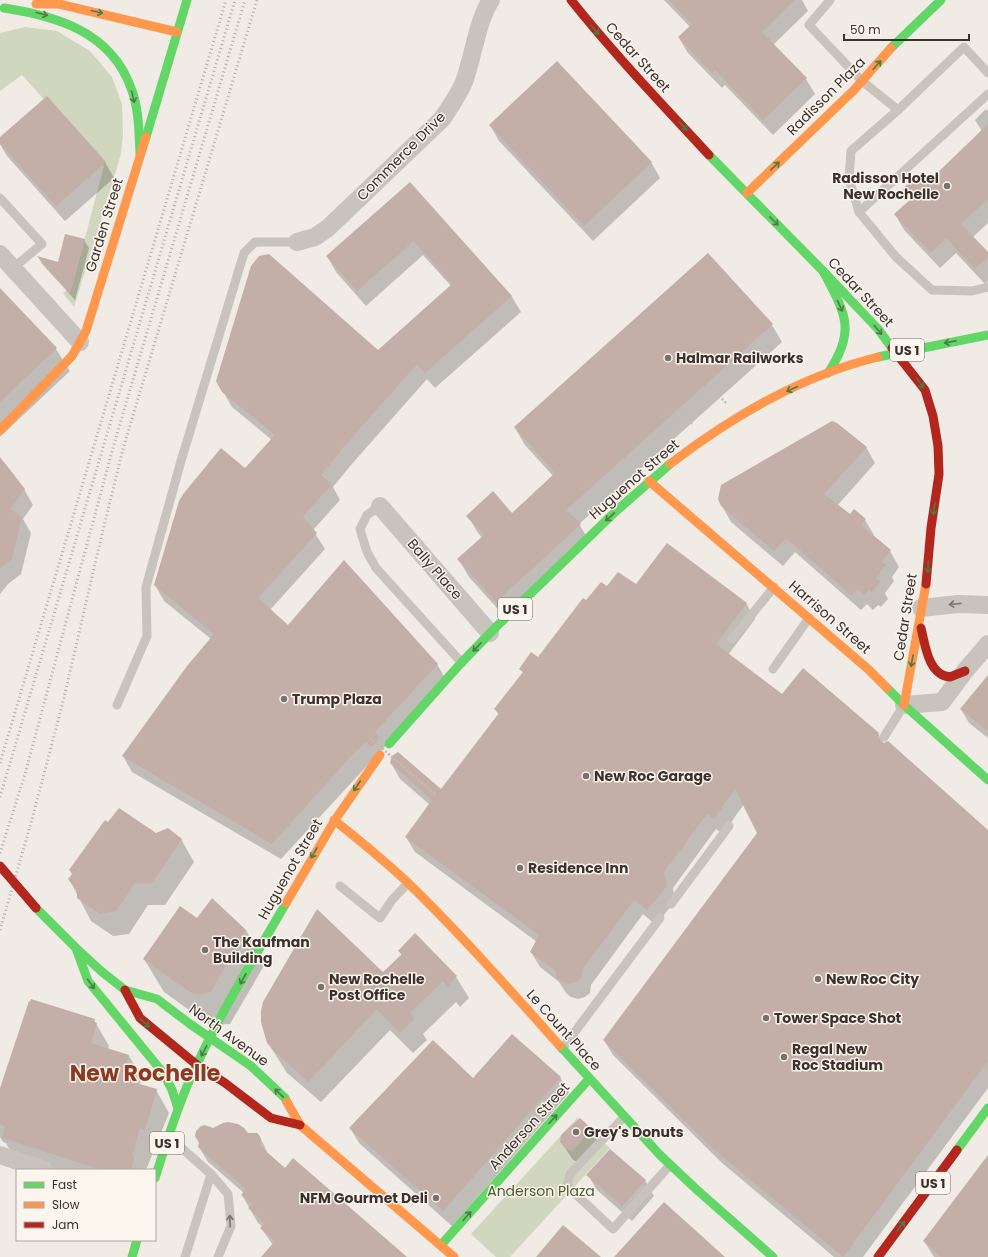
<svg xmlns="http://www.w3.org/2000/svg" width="988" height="1257" viewBox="0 0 988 1257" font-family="Poppins,sans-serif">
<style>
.green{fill:#d1d6bf}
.shadow{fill:#0003}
.building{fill:#c3afa7}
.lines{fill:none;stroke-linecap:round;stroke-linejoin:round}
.path{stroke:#c2bbb6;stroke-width:2.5;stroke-dasharray:2 2;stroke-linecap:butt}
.lane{stroke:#c9c3be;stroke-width:9}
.street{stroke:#c9c3be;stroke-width:18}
.fast{stroke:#63d668;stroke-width:9}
.slow{stroke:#ff974d;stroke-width:9}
.jam{stroke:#b3261e;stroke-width:9}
.rail{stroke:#b1aca8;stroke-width:3;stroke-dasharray:1 3;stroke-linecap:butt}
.path-bridge{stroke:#c2bbb6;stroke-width:2.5;stroke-dasharray:2 2;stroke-linecap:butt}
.jam-bridge{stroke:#b3261e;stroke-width:9}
.oneway{stroke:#4d7b46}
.oneway2{stroke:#7b726d}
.poi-dot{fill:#7a716c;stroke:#fbf5ee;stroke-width:1.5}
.labels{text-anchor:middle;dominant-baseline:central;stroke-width:3;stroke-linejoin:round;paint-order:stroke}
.shield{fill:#fbf5ee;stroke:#756b66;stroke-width:1}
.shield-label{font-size:13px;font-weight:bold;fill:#3b302b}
.street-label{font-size:14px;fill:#3b302b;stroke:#fbf5ee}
.poi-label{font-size:14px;font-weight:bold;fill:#3b302b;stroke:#fbf5ee;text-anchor:start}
.park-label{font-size:14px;fill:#4a5a2e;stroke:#fbf5ee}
.town-label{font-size:22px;font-weight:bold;fill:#8c3b22;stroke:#fbf5ee}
</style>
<rect width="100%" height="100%" fill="#f0ebe5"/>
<g class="green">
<polygon points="25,27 57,31 90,51 112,77 122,104 123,134 121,154 74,307 63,293 72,287 104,166 22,75 0,91 0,33"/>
<polygon points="577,1118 610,1148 510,1257 496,1257 471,1234"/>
</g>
<g class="shadow">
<polygon points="664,0 802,0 808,11 773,45 806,79 815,94 773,135 725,85 722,88 688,53 679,38 690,27"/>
<polygon points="986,109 988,111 988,223 973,237 988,253 988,281 985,284 956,253 940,268 904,230 895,214 910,201 903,190 917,184 931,180 982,131 975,120"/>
<polygon points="490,125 651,162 660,178 593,241 499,141"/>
<polygon points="0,139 105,162 114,178 65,221 7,156 0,144"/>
<polygon points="410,183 512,297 521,312 435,388 427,379 351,465 333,487 340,500 313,530 325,549 270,610 288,626 437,664 446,680 281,859 132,772 123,756 211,639 164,601 155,585 245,469 272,440 232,407 217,381 378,351 451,286 423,255 366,306 336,272 327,256"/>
<polygon points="84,240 89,248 75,300 42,264 39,258 58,263"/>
<polygon points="0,289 56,349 70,371 0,437"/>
<polygon points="772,325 782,342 579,524 590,542 506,618 469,577 459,560 482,538 478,533 468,516 512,514 553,476 525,445 515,428"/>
<polygon points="866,447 875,463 837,506 850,516 865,520 874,535 873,536 890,551 899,567 892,577 894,581 885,593 888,599 881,607 878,605 873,610 867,604 861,610 795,552 783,566 731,522 722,506"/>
<polygon points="0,459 24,489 33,505 23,519 31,533 21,574 8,584 0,594"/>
<polygon points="636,586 746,603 755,619 728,655 782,696 878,734 884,744 988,831 988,1088 863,1257 834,1257 721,1162 613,1055 604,1040 758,833 744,804 723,834 716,829 673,888 675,901 656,925 643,914 591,985 590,993 585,997 578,999 571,997 566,993 559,982 540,967 531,952 537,942 415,852 406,837 429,804 400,779 391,763 441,791 499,715 495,709 523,673 521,669 539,659 586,602 607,587"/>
<polygon points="988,676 988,738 969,723 961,709"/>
<polygon points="109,823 181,839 194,862 165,905 148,905 129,934 113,936 91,921 69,879 72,875 70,870"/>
<polygon points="198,920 246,930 265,964 230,1024 210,1025 164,992 144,959"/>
<polygon points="415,935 456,977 469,998 460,1007 456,1002 423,1034 427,1040 413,1053 390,1030 321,1102 287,1073 268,1043 383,973 402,956 399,951"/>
<polygon points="94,1020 109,1046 108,1050 129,1056 142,1078 139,1085 156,1090 169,1113 146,1170 45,1170 16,1161 6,1143 3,1142 0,1137 0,1090"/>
<polygon points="560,1077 569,1093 452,1226 359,1143 350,1128 473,1079"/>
<polygon points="213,1129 260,1137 268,1154 285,1169 405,1257 262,1257 273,1245 261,1228 263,1227 258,1223 242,1195 244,1193 208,1162 199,1147"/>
<polygon points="591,1130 598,1141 579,1163 573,1160 561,1142"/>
<polygon points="988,1159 988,1257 934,1257 924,1241"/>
<polygon points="588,1175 645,1180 654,1196 632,1221 597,1190"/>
</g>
<g class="building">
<polygon points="669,0 795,0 762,32 807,78 763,120 715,70 712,73 678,37 692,24"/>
<polygon points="557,61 652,162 584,226 489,125"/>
<polygon points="47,96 106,162 56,206 0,144 0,137"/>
<polygon points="988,124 988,199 961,224 988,252 988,257 975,269 946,238 931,253 894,214 911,199 902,190 913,178 917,182 926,174 931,179"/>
<polygon points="410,182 512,296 425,373 417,364 342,449 321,475 332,484 303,517 317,533 258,598 288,625 344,560 438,664 375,732 379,736 377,743 371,747 366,742 353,754 272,844 122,756 187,666 214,634 154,585 179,501 184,493 221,448 245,468 275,435 222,392 216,381 251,266 259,256 269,254 378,350 452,284 414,241 357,291 326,256"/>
<polygon points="65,234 85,239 70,294 37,256 58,262"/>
<polygon points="708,253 773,324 566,510 581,524 496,602 457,559 484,535 466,516 493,491 512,513 555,473 514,427"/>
<polygon points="0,288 57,348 0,402"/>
<polygon points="832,421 837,423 867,447 824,494 850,514 854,509 866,519 861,525 891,550 882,562 886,565 876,578 880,582 872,592 869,590 864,595 858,589 851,595 786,538 774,551 721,506 718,499 721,485"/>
<polygon points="0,457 25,489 10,509 22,517 12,559 0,568"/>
<polygon points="667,543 747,603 716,644 782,694 803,668 879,733 878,737 881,742 884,743 888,741 988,830 988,1061 843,1257 711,1147 603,1040 757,833 735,789 714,819 707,814 664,872 667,886 647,910 634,900 582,970 582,977 576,982 568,984 561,981 556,978 556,971 530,952 539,935 405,837 432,800 390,763 392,756 398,752 441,789 499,713 494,709 523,672 519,669 531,652 538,657 583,598 586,600 601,582 607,586 618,572 636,584"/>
<polygon points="988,675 988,731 960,709"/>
<polygon points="119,808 156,833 168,828 182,839 152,883 135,883 116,911 100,914 77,898 77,890 68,879 73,873 69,870 105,820 108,822"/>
<polygon points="212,898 246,930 211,991 207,993 197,995 190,992 143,959 180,906 197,918"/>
<polygon points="317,909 383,972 402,954 398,951 415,933 457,976 448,986 443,981 410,1013 415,1018 400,1033 377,1009 308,1082 274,1051 267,1043 261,1022 261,1011 263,1002"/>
<polygon points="31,999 95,1019 94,1022 97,1023 91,1043 129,1055 122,1079 157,1089 145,1130 140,1128 132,1155 134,1156 133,1158 134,1159 131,1170 102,1170 2,1138 5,1126 0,1124 0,1088 29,1001 30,1002"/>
<polygon points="512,1034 561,1077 443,1211 349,1128 433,1040 473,1078"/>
<polygon points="580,1118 592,1129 572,1152 565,1148 560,1142 561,1135"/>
<polygon points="228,1122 238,1124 244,1128 248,1133 257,1133 259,1135 261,1139 260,1146 285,1168 293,1158 407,1257 261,1257 275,1241 260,1228 265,1223 248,1208 252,1204 241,1195 246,1189 198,1147 199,1143 195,1136 196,1131 201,1126 205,1125 213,1128 223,1123"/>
<polygon points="610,1149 646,1180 622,1206 586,1175"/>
<polygon points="988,1155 988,1257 941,1257 923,1241"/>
<polygon points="664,1202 725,1257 614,1257"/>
<polygon points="563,1225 601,1257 536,1257"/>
</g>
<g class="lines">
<g class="path">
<polyline points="683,414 692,424"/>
<polyline points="676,421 684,429"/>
<polyline points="669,427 677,435"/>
<polyline points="661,434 668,441"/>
<polyline points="637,467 631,461 712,388 726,403"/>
</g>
<g class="lane">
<polyline points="830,0 809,25 862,81 898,110 964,47 988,73"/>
<polyline points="898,110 851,151 849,179 859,212 896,257 932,290 972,291 988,287"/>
<polyline points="0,198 42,244 13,268"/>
<polyline points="859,212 988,94"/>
<polyline points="380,506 367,515 360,529 367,552 376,568 462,663"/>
<polyline points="732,639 774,587"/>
<polyline points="773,669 809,618"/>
<polyline points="117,705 147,636 146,587 181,461 244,253 255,242 297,242"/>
<polyline points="884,737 904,705"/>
<polyline points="340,886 380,918 392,900 408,883"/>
<polyline points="671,904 729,826"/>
<polyline points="562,1049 660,918"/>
<polyline points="624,1117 570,1174 567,1186 613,1229 670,1165"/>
<polyline points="169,1137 211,1174 228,1194 231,1226 218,1257"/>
<polyline points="185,1257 211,1174"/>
</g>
<g class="street">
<path d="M 297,242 L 315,237 L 328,228 L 442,119 C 450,107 458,96 464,82 C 473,58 477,21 491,0"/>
<polyline points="0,254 80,342"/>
<polyline points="380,506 490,633"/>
<polyline points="921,608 958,604 988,605"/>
<polyline points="904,705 942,702 965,671 988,644"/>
<polyline points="0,1155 44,1170"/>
</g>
<g class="fast">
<path d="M 4,8 C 57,16 111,32 131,88 C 139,108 139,132 140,154"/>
<polyline points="891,48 941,0"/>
<polyline points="146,137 187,0"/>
<polyline points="709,155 823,271 878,329 892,348"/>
<path d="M 823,271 C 845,313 857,330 828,373"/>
<polyline points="878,357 988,335"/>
<polyline points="887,688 904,705 988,780"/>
<polyline points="389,744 461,663 497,626 615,512 670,464"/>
<polyline points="36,908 76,948 101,971 125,990 157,999 190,1024 251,1066 285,1098 287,1102"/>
<polyline points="77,951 88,981 164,1074 172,1090 178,1108"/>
<polyline points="560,1046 660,1155 696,1189 773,1257"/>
<polyline points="957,1150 988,1108"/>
<path d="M 155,1178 C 166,1144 176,1110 191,1077 C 218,1017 253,960 286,903"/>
<polyline points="441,1245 589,1079"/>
<polyline points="132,1257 137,1240"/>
</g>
<g class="slow">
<polyline points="36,4 59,4 177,32"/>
<polyline points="747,193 854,90 891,48"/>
<polyline points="0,430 72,356 86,331 146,137"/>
<path d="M 670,464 C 733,416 801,376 878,357"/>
<polyline points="649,481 868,669 887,688"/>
<polyline points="904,705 926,584"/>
<path d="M 334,820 C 358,839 381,858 404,879 C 459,932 509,989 560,1046"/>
<polyline points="286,903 335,820 380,755"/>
<polyline points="287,1102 300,1125 454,1257"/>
</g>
<g class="jam">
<path d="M 571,0 C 614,54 662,104 709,155"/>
<polyline points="892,348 925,390 933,416 938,446 939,474 931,528 926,584"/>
<path d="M 921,628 C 925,644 928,675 950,677 L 965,671"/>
<polyline points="125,990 140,1018 197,1065 225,1083 271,1118 300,1125"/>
<polyline points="878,1257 957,1150"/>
</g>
<g class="rail">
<polyline points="0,763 226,0"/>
<polyline points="0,797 235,0"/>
<polyline points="0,853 25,774 114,444 245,0"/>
<polyline points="0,930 31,823 63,702 102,534 123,449 257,0"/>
</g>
<polyline class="path-bridge" points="370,738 436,795"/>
<polyline class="jam-bridge" points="0,866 36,908"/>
</g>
<defs><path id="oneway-shaft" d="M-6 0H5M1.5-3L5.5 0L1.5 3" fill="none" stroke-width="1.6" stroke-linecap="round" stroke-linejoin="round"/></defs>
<g class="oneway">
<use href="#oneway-shaft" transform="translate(97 12) rotate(14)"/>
<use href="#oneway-shaft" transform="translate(42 14) rotate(14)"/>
<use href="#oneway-shaft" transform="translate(595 30) rotate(49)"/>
<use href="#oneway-shaft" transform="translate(877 65) rotate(-48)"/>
<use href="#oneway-shaft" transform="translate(133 97) rotate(77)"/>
<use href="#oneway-shaft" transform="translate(683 126) rotate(47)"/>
<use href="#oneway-shaft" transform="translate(775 166) rotate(-44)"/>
<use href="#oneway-shaft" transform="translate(774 221) rotate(45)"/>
<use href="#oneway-shaft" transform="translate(840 306) rotate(65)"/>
<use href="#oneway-shaft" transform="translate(878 330) rotate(50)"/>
<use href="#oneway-shaft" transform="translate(950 342) rotate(169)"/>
<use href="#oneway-shaft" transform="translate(920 383) rotate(54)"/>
<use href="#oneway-shaft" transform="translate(792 389) rotate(155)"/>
<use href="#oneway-shaft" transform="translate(934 509) rotate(99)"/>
<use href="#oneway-shaft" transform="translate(610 517) rotate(137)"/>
<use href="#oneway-shaft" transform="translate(928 567) rotate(94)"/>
<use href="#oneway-shaft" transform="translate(477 647) rotate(134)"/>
<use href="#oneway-shaft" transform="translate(912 661) rotate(100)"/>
<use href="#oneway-shaft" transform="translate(357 786) rotate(124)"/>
<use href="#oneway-shaft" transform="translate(314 853) rotate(121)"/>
<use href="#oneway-shaft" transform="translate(243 979) rotate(119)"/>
<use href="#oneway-shaft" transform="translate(91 984) rotate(54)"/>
<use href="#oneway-shaft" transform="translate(145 1023) rotate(41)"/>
<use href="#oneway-shaft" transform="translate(204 1051) rotate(118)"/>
<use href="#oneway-shaft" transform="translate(279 1093) rotate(-136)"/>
<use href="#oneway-shaft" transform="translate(553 1119) rotate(-48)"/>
<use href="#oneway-shaft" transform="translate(467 1216) rotate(-48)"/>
<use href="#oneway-shaft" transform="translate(901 1226) rotate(-53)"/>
</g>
<g class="oneway2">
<use href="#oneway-shaft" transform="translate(955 604) rotate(175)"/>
<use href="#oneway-shaft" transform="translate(230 1221) rotate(-92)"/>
</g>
<g class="poi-dot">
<circle cx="947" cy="186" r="4"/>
<circle cx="668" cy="358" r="4"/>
<circle cx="284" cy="699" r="4"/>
<circle cx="586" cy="776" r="4"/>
<circle cx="520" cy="868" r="4"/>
<circle cx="205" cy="950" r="4"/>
<circle cx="818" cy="979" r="4"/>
<circle cx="321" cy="987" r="4"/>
<circle cx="766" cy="1018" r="4"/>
<circle cx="784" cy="1057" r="4"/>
<circle cx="576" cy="1132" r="4"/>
<circle cx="436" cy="1198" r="4"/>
</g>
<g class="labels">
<g class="shield">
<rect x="890" y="339" width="34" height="22" rx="3"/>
<rect x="498" y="598" width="34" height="22" rx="3"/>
<rect x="150" y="1132" width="34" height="22" rx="3"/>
<rect x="916" y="1172" width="34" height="22" rx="3"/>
</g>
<g class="shield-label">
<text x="907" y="350">US 1</text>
<text x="515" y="609">US 1</text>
<text x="167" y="1143">US 1</text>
<text x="933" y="1183">US 1</text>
</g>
<g class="street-label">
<text transform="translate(638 57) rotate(48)">Cedar Street</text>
<text transform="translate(826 96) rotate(-45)">Radisson Plaza</text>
<text transform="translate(401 156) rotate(-45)">Commerce Drive</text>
<text transform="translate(104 225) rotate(-73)">Garden Street</text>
<text transform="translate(861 292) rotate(47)">Cedar Street</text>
<text transform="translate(634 479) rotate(-41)">Huguenot Street</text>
<text transform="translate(435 569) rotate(49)">Bally Place</text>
<text transform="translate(830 617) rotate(41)">Harrison Street</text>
<text transform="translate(905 617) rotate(-81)">Cedar Street</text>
<text transform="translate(290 869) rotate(-60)">Huguenot Street</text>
<text transform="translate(564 1030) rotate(48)">Le Count Place</text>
<text transform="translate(229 1035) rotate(36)">North Avenue</text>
<text transform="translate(529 1126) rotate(-48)">Anderson Street</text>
</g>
<g class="poi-label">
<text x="939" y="178" text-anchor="end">Radisson Hotel<tspan x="939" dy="16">New Rochelle</tspan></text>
<text x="676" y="358">Halmar Railworks</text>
<text x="292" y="699">Trump Plaza</text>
<text x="594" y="776">New Roc Garage</text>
<text x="528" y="868">Residence Inn</text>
<text x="213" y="942">The Kaufman<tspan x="213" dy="16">Building</tspan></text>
<text x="329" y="979">New Rochelle<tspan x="329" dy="16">Post Office</tspan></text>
<text x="826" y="979">New Roc City</text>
<text x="774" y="1018">Tower Space Shot</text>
<text x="792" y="1049">Regal New<tspan x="792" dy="16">Roc Stadium</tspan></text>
<text x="584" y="1132">Grey's Donuts</text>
<text x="428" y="1198" text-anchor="end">NFM Gourmet Deli</text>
</g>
<g class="park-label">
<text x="541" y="1191">Anderson Plaza</text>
</g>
<g class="town-label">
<text x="145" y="1073">New Rochelle</text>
</g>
</g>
<rect x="16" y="1169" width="140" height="72" fill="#fbf5ee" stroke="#aea6a0"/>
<rect x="24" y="1182" width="20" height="6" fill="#63d668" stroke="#aea6a0"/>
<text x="52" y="1189" font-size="12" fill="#3b302b">Fast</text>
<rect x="24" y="1202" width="20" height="6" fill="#ff974d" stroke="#aea6a0"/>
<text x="52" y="1209" font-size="12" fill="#3b302b">Slow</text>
<rect x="24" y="1222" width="20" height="6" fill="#b3261e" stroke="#aea6a0"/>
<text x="52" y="1229" font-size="12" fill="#3b302b">Jam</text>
<path d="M844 34v6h125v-6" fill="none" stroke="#3b302b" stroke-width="2"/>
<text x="850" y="34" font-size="12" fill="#3b302b" stroke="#fbf5ee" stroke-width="3" paint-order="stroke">50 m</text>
</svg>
